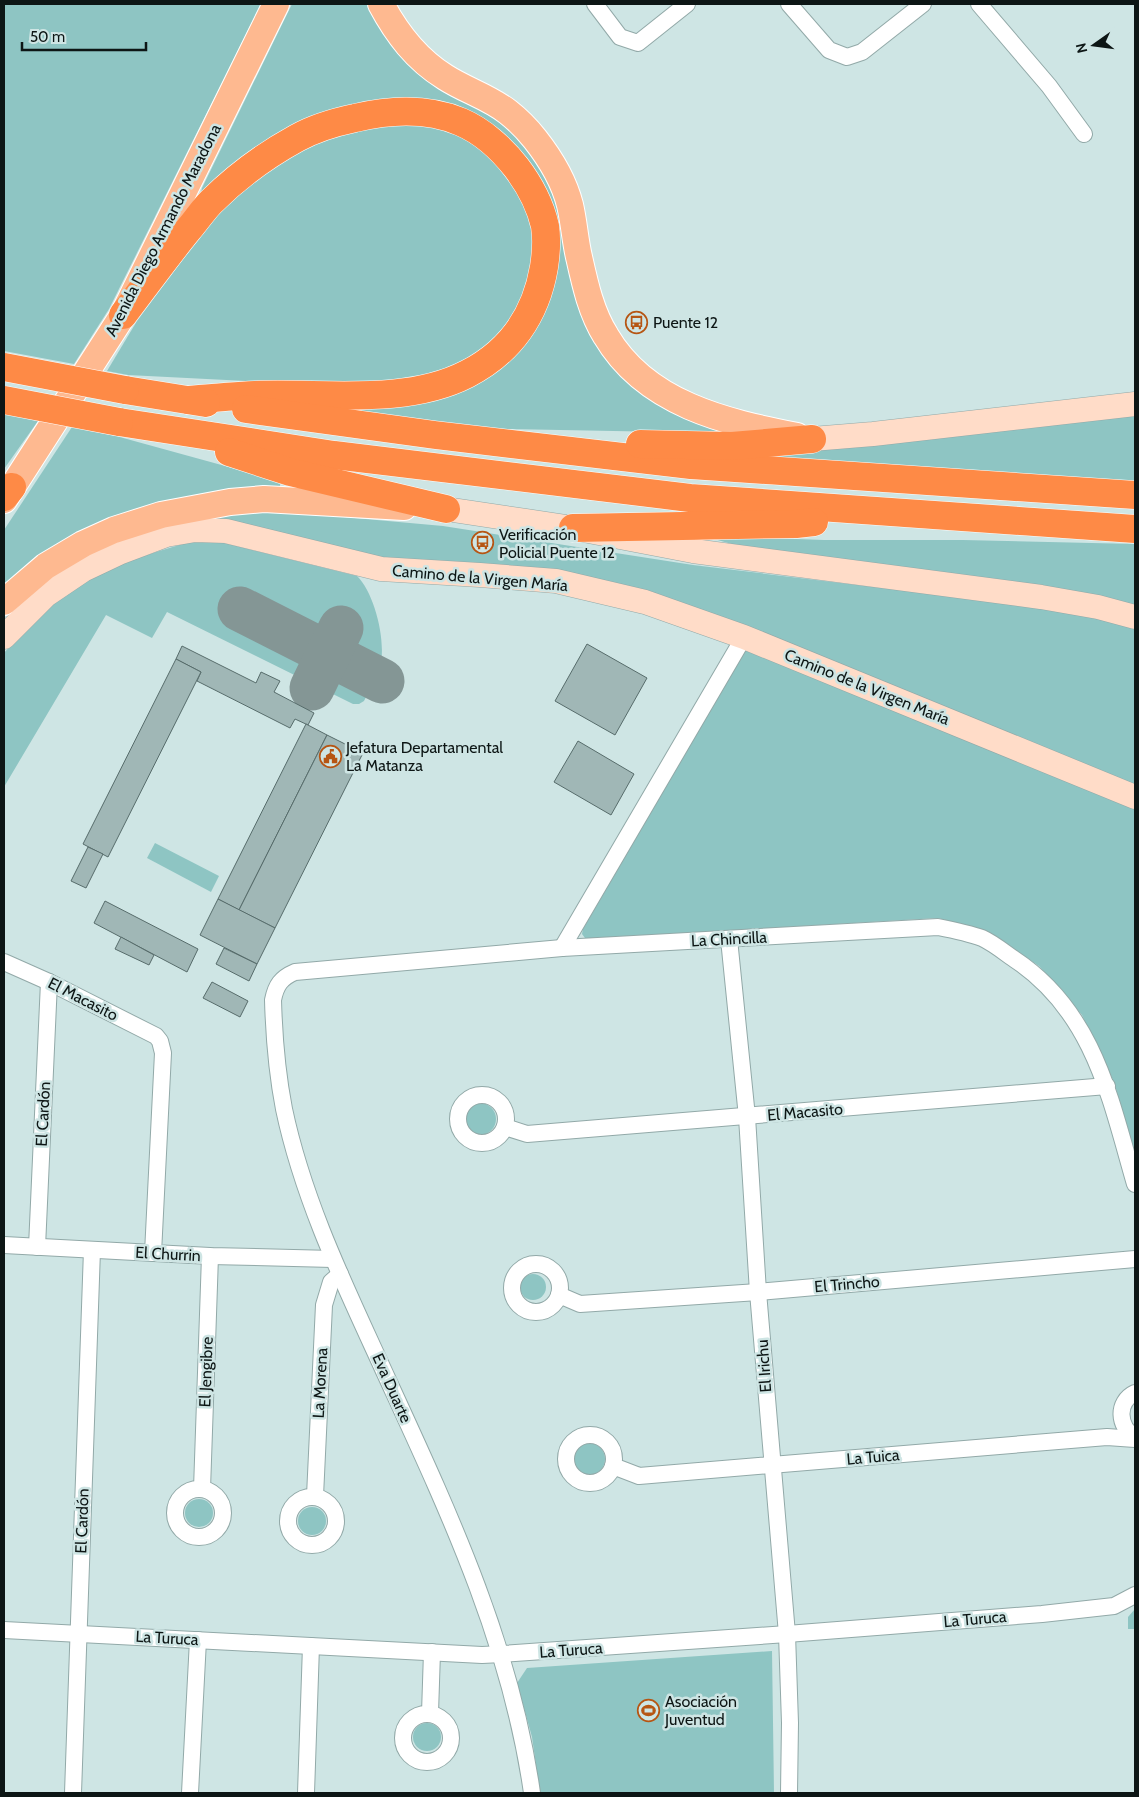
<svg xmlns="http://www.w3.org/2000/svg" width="1139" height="1797" viewBox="0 0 1139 1797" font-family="Cabin,sans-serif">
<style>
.green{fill:#8ec5c3}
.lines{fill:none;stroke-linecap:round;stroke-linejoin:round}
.taxiway{stroke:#849695;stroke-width:45}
.building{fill:#a0b7b6;stroke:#576c6b}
.street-casing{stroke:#92a9a8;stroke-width:18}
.secondary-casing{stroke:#92a9a8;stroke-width:25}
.primary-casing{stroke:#fff;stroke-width:28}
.highway-casing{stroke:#fff;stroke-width:29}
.street{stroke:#fff;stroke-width:16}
.secondary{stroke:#ffdcc8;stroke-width:24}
.primary{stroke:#feb990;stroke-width:26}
.highway{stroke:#fe8a46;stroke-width:28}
.highway-bridge-casing{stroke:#fff;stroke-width:29;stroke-linecap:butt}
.highway-bridge{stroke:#fe8a46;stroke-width:28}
.labels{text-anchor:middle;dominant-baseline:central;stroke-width:5;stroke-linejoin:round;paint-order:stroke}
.street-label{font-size:16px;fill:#0d1615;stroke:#cee5e4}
.poi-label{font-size:16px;fill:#0d1615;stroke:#cee5e4;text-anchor:start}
</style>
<rect width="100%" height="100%" fill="#cee5e4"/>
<g class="green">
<polygon points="4,4 261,4 109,309 74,364 4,351"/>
<polygon points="292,4 372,4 500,118 549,175 596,340 722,429 722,432 719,433 503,429 437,423 363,412 361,410 361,408 436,394 540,308 534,175 404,102 201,193 202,188"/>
<polygon points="402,121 460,131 502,162 528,205 538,256 519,318 462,369 380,388 128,375 107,371 137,321 216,215 257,176 336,131"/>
<polygon points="4,414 38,421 4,469"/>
<polygon points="1135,416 1135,485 721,455"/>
<polygon points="72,427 116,436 276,480 280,484 280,486 4,588 4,530"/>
<polygon points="266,510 443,526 693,565 1039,607 1093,616 1135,628 1135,786 747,627 382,560 207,520 207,516"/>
<polygon points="740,537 824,540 963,540 1135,544 1135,606 739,546 714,539"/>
<path d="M 195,541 L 224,543 L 357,576 C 375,593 388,646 379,670 C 376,681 369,691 364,701 L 359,704 L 353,704 L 167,612 L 152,638 L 106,615 L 4,787 L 4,653 C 20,635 36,617 55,602 C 95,571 147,553 195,541 Z"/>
<polygon points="748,650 754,651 1135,809 1135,1155 1114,1082 1082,1015 1039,966 987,931 938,918 590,939 585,938 582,934 583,929 744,652"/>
<polygon points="155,843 219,876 211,892 147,858"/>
<circle cx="480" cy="1119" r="16"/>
<circle cx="533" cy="1287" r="13"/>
<circle cx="589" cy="1459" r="16"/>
<circle cx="199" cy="1513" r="14"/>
<circle cx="312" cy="1521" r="14"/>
<polygon points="1135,1609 1135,1629 1128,1629 1128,1617"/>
<polygon points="772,1651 774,1793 540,1793 532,1737 517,1683 527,1668"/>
<circle cx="427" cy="1737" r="14"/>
</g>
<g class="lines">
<g class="taxiway">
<polyline points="240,609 382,681"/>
<polyline points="312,688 341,628"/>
</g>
</g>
<g class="building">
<polygon points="587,644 647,678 615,735 555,701"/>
<polygon points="182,646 256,683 261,672 280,681 274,692 314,713 308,725 295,719 290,728 197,681 201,672 176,659"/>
<polygon points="176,659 201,672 108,857 83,844"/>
<polygon points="306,724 327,735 239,910 218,899"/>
<polygon points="327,735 363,753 275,928 239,910"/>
<polygon points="578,741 634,774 611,815 554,782"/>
<polygon points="88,847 103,854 86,888 71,881"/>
<polygon points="218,899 275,928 257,964 200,935"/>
<polygon points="105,901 198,949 187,972 94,923"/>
<polygon points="121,937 154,955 149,965 115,949"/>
<polygon points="224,948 257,964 249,981 216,964"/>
<polygon points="212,982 248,1001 240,1017 203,998"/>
</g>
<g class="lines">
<defs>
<g id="street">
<polyline points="595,4 620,37 638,43 687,4"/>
<polyline points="789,4 829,50 847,57 862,52 923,4"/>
<polyline points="979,4 1049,86 1084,134"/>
<polyline points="729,939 747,1117 758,1292 787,1634 790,1723 789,1793"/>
<polyline points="562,948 744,637"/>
<polyline points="4,962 49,982 156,1036 160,1041 163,1053 153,1253"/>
<circle cx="482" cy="1119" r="24"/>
<polyline points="505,1127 527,1134 1107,1086"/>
<polyline points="4,1245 210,1256 333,1259"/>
<polyline points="37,1247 49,982"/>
<circle cx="536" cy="1288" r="24"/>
<polyline points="559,1295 580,1304 758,1292 1135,1259"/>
<path d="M 1135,1393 C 1116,1402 1118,1427 1135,1437"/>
<circle cx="590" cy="1459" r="24"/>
<polyline points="613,1466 639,1476 1107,1437 1135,1439"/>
<circle cx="199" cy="1513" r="24"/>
<polyline points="202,1489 210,1256"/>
<polyline points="315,1496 324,1305 331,1282 340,1274"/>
<circle cx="312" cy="1521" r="24"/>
<polyline points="4,1630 482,1655 502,1654 787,1634 1042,1614 1114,1606 1135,1595"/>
<polyline points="430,1713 432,1652"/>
<circle cx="427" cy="1738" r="24"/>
<polyline points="73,1793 92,1250"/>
<polyline points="190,1793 198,1640"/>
<polyline points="306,1793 311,1646"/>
<path d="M 532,1793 C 511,1645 450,1515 388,1380 C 348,1292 304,1204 284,1109 C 277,1073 274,1036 273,1000 C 276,985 281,978 295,972 L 562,948 L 938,927 C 953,930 968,933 982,938 C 993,943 1004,952 1014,959 C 1094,1012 1110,1098 1135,1184"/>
</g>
<g id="secondary">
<polyline points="812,439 873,434 1135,404"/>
<polyline points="446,509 573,528 693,551 1041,597 1098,607 1135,617"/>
<polyline points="4,637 46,595 83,570 121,552 166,535 195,530 226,531 381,569 480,575 556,581 645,602 744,637 1135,797"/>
</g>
<g id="primary">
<path d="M 381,4 C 397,34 416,59 445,77 C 465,90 489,97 508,112 C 517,119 527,129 535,139 C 550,158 564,181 570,205 C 574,222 575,240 579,257 C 585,284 591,312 606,336 C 646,404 725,422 797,436"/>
<polyline points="4,500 123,315 276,4"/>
<polyline points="4,602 46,566 83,544 114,530 161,515 230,502 264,499 404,507"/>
</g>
<g id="highway">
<path d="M 123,315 C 145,286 166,257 188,230 C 196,221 203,210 211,202 C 236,177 266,155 297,138 C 315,128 336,122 355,118 C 389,110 428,108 461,122 C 482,131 502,149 516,167 C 529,184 540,204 545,226 C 547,239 546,254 544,267 C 536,315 510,352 467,374 C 405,406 323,392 255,395 C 233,396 211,398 189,400"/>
<polyline points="125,390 206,403"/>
<polyline points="246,409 435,435 691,465 1135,495"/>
<polyline points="119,422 334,455 690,498 1135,529"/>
<polyline points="640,444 732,446 812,439"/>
<polyline points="229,452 290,472 446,509"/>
<polyline points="4,497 12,487"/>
<polyline points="573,528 796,524 814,522"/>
</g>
</defs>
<use href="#street" class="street-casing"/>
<use href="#secondary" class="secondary-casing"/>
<use href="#primary" class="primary-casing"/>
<use href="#highway" class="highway-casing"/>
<use href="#street" class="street"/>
<use href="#secondary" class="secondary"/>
<use href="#primary" class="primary"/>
<use href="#highway" class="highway"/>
<defs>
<g id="highway-bridge">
<polyline points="4,367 125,390"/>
<polyline points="4,400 119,422"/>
</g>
</defs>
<use href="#highway-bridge" class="highway-bridge-casing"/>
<use href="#highway-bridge" class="highway-bridge"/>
</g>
<defs>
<symbol id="bus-ring" viewBox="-11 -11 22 22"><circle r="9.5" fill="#cee5e4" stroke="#b65513" stroke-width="1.5"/><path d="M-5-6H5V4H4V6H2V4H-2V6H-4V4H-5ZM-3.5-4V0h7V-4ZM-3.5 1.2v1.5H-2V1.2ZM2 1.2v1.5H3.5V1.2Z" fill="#b65513"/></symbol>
<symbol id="civic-ring" viewBox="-11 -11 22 22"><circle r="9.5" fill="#cee5e4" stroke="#b65513" stroke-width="1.5"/><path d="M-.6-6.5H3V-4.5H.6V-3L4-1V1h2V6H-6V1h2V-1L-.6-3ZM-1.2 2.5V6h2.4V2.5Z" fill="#b65513"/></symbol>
<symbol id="stadium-ring" viewBox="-11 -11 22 22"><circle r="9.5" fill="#cee5e4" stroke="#b65513" stroke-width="1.5"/><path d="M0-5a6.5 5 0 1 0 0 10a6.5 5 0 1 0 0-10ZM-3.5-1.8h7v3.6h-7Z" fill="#b65513"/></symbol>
</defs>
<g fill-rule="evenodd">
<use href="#bus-ring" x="624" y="310" width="25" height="25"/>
<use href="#bus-ring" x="470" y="530" width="25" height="25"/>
<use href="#civic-ring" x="318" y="744" width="25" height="25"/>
<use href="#stadium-ring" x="636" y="1698" width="25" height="25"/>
</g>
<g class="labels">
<g class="street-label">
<text transform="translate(163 230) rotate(-63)">Avenida Diego Armando Maradona</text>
<text transform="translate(480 578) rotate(5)">Camino de la Virgen María</text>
<text transform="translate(867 687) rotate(22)">Camino de la Virgen María</text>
<text transform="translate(729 939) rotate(-3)">La Chincilla</text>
<text transform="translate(83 999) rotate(27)">El Macasito</text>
<text transform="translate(805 1112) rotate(-5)">El Macasito</text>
<text transform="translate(43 1114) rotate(-87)">El Cardón</text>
<text transform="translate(168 1254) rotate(3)">El Churrin</text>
<text transform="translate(847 1284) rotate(-5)">El Trincho</text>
<text transform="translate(764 1366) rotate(-94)">El Irichu</text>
<text transform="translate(206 1372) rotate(-88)">El Jengibre</text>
<text transform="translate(320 1383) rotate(-87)">La Morena</text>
<text transform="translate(392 1388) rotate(66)">Eva Duarte</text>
<text transform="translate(873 1457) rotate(-5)">La Tuica</text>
<text transform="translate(82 1521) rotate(-88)">El Cardón</text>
<text transform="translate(975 1619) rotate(-5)">La Turuca</text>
<text transform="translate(167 1638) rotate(3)">La Turuca</text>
<text transform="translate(571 1650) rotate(-4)">La Turuca</text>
</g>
<g class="poi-label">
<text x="653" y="322">Puente 12</text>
<text x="499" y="534">Verificación<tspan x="499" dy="18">Policial Puente 12</tspan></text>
<text x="346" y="747">Jefatura Departamental<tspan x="346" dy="18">La Matanza</tspan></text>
<text x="665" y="1701">Asociación<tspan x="665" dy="18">Juventud</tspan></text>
</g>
</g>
<rect width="1139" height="1797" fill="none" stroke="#0d1615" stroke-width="10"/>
<g transform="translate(1094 45) rotate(256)" stroke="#cee5e4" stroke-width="4" paint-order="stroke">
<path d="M0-4L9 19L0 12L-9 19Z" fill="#0d1615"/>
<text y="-8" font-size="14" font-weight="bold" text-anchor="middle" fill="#0d1615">N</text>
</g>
<path d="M22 42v8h124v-8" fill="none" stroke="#0d1615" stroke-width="2.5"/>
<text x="30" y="42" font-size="15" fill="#0d1615" stroke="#cee5e4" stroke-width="4" paint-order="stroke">50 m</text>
</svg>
